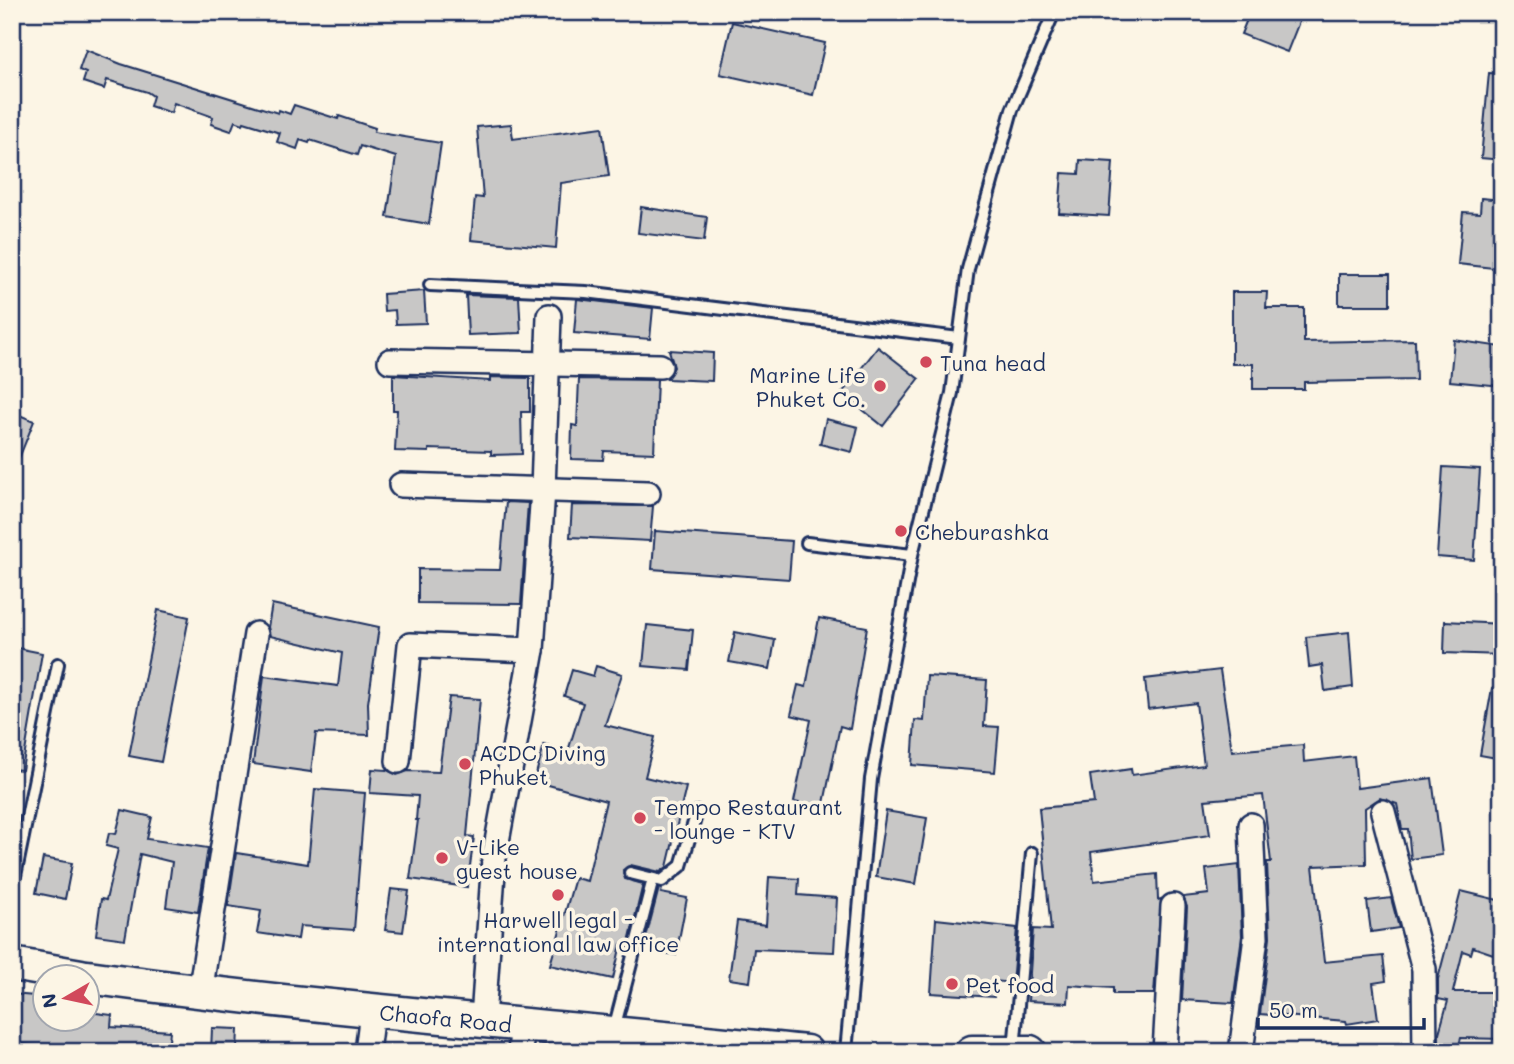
<svg xmlns="http://www.w3.org/2000/svg" width="1514" height="1064" viewBox="0 0 1514 1064" font-family="Mali,sans-serif">
<style>
.building{fill:#c8c7c6;stroke:#1b2f5e;stroke-width:2}
.lines{fill:none;stroke-linecap:round;stroke-linejoin:round}
.service-casing{stroke:#1b2f5e;stroke-width:16}
.minor-casing{stroke:#1b2f5e;stroke-width:28}
.secondary-casing{stroke:#1b2f5e;stroke-width:37}
.service{stroke:#fcf5e5;stroke-width:10}
.minor{stroke:#fcf5e5;stroke-width:23}
.secondary{stroke:#fcf5e5;stroke-width:32}
.poi-dot{fill:#d1495b;stroke:#fcf5e5;stroke-width:2.5}
.labels{text-anchor:middle;dominant-baseline:central;stroke-width:7;stroke-linejoin:round;paint-order:stroke}
.poi-label{font-size:21px;fill:#1b2f5e;stroke:#fcf5e5;text-anchor:start}
.street-label{font-size:21px;fill:#1b2f5e;stroke:#fcf5e5}
</style>
<rect width="100%" height="100%" fill="#fcf5e5"/>
<filter id="ink" filterUnits="userSpaceOnUse"><feTurbulence type="fractalNoise" baseFrequency=".0143" numOctaves="2"/><feDisplacementMap in="SourceGraphic" scale="14" xChannelSelector="R" yChannelSelector="G"/><feConvolveMatrix kernelMatrix="1 2 1 2 8 2 1 2 1" color-interpolation-filters="sRGB"/></filter>
<g filter="url(#ink)">
<g class="building">
<polygon points="1250,12 1303,12 1287,52 1241,34"/>
<polygon points="732,22 825,43 813,95 720,74"/>
<polygon points="86,50 121,64 278,113 279,110 290,114 294,105 338,119 339,116 375,128 374,132 441,143 429,224 387,217 396,157 360,146 357,155 310,140 309,143 300,140 297,149 277,142 280,133 244,122 243,124 235,121 231,131 211,124 213,117 174,103 171,113 150,106 153,96 147,92 107,80 104,89 83,82 86,73 79,70"/>
<polygon points="1489,73 1502,74 1502,160 1481,158"/>
<polygon points="511,124 513,139 602,127 609,176 561,183 556,248 471,240 475,197 483,198 477,127"/>
<polygon points="1080,160 1113,162 1109,216 1059,213 1062,173 1079,174"/>
<polygon points="1481,198 1502,200 1502,269 1458,264 1463,212 1480,213"/>
<polygon points="641,207 707,217 704,241 638,233"/>
<rect x="1339" y="274" width="51" height="31"/>
<polygon points="424,291 426,323 396,324 395,310 384,311 383,294"/>
<polygon points="1232,292 1267,292 1266,308 1304,308 1304,342 1415,340 1416,380 1304,382 1304,389 1253,389 1253,364 1232,364"/>
<polygon points="466,295 519,297 521,333 468,335"/>
<polygon points="577,299 653,308 650,339 574,333"/>
<polygon points="1454,340 1502,347 1502,386 1450,381"/>
<polygon points="878,347 919,379 883,426 842,393"/>
<polygon points="669,350 713,353 712,381 667,379 674,367"/>
<polygon points="393,375 490,381 490,377 530,378 530,412 521,412 522,454 491,455 491,451 429,449 429,452 395,451 397,410 393,410"/>
<polygon points="579,379 657,380 654,453 604,451 603,460 571,459 572,425 577,426"/>
<polygon points="12,412 34,421 13,473 12,473"/>
<polygon points="826,419 858,427 852,452 820,444"/>
<polygon points="1443,467 1480,469 1474,560 1437,557"/>
<polygon points="506,502 528,503 521,604 418,603 418,569 500,570"/>
<polygon points="572,505 653,506 650,541 570,537"/>
<polygon points="655,531 792,541 789,579 652,569"/>
<polygon points="272,604 379,627 368,703 369,735 316,733 311,772 253,764 264,676 338,686 342,653 270,636 268,627"/>
<polygon points="158,610 189,617 161,762 129,756"/>
<polygon points="819,618 867,627 850,729 840,726 823,808 794,802 811,720 791,715 798,685 806,687"/>
<polygon points="1445,621 1502,624 1502,655 1444,653"/>
<polygon points="647,625 693,630 689,670 643,666"/>
<polygon points="735,632 775,640 770,669 729,662"/>
<polygon points="1349,632 1353,687 1325,691 1322,665 1309,667 1306,637"/>
<polygon points="12,647 42,653 22,770 12,769"/>
<polygon points="596,666 622,674 605,725 655,737 645,777 686,787 667,867 660,872 631,865 623,870 625,879 643,884 628,946 621,944 613,979 550,965 575,878 587,881 606,801 534,781 544,745 568,751 583,703 564,696 572,670 593,676"/>
<polygon points="1220,670 1232,751 1303,745 1304,762 1354,756 1357,788 1432,778 1442,855 1411,859 1408,829 1402,829 1397,804 1380,798 1365,808 1366,864 1313,866 1324,962 1383,956 1386,981 1373,983 1378,1019 1347,1024 1346,1021 1260,1014 1270,937 1267,862 1271,862 1263,795 1205,800 1210,835 1091,852 1094,881 1157,874 1158,900 1161,899 1154,994 1113,994 1113,988 1069,985 1068,1003 1028,1001 1033,929 1051,930 1039,808 1094,803 1090,775 1131,769 1132,775 1204,765 1196,703 1148,709 1145,679"/>
<polygon points="927,676 987,680 984,726 999,727 995,772 912,765 915,720 924,721"/>
<polygon points="1492,688 1502,689 1502,759 1480,755"/>
<polygon points="449,697 480,699 467,836 474,837 467,887 410,879 418,820 416,820 418,796 370,793 372,769 387,770 397,775 408,771 439,772"/>
<polygon points="315,789 365,793 354,930 300,926 298,939 257,933 261,911 228,906 236,853 308,864"/>
<polygon points="122,810 152,817 147,839 208,848 198,912 166,907 172,862 140,854 125,939 96,935 101,899 106,900 118,849 106,846 109,833 116,834"/>
<polygon points="886,811 927,818 916,884 876,877"/>
<polygon points="43,858 72,863 65,899 36,893"/>
<polygon points="1239,865 1242,936 1233,1003 1182,1000 1187,907 1183,897 1209,894 1206,869"/>
<polygon points="769,877 799,879 798,895 837,898 834,952 754,949 750,982 729,979 737,921 766,925"/>
<polygon points="659,888 662,889 661,893 687,898 676,955 643,949"/>
<polygon points="391,889 409,891 403,932 385,930"/>
<polygon points="1461,891 1502,901 1502,957 1473,947 1471,954 1463,951 1453,992 1502,992 1502,1039 1461,1038 1457,1052 1439,1052 1439,1033 1448,1001 1438,999 1438,979"/>
<polygon points="1391,898 1399,928 1371,932 1367,901"/>
<polygon points="936,919 1017,928 1012,983 995,981 994,997 931,993"/>
<polygon points="12,994 46,997 46,1018 88,1018 88,1012 112,1015 111,1027 170,1031 168,1052 41,1052 42,1046 12,1043"/>
<polygon points="212,1028 238,1029 237,1052 211,1052"/>
</g>
<g class="lines">
<defs>
<g id="service">
<polyline points="430,285 586,292 959,338"/>
<polyline points="807,543 912,555"/>
<polyline points="630,873 662,881 681,866 697,812"/>
<polyline points="12,891 58,664"/>
<polyline points="614,1029 653,879"/>
<polyline points="1014,1049 1032,853"/>
<polyline points="846,1052 871,779 912,555 952,393 968,269 1012,110 1054,12"/>
</g>
<g id="minor">
<polyline points="390,361 660,366"/>
<polyline points="401,485 648,493"/>
<polyline points="398,761 410,645 532,650"/>
<polyline points="1383,812 1424,969 1425,1052"/>
<polyline points="200,993 256,634"/>
<polyline points="483,1019 494,858 532,650 543,490 549,316"/>
<polyline points="367,1052 372,1012"/>
<polyline points="520,1052 523,1023"/>
<polyline points="1165,1052 1173,906"/>
<polyline points="1241,1052 1256,937 1251,825"/>
</g>
<g id="secondary">
<polyline points="12,964 81,976"/>
<path id="s1" d="M 88,977 C 326,1010 567,1027 806,1052"/>
<polyline points="972,1052 1030,1052"/>
</g>
</defs>
<use href="#service" class="service-casing"/>
<use href="#minor" class="minor-casing"/>
<use href="#secondary" class="secondary-casing"/>
<use href="#service" class="service"/>
<use href="#minor" class="minor"/>
<use href="#secondary" class="secondary"/>
</g>
</g>
<g class="poi-dot">
<circle cx="926" cy="362" r="7"/>
<circle cx="880" cy="386" r="7"/>
<circle cx="901" cy="531" r="7"/>
<circle cx="465" cy="764" r="7"/>
<circle cx="640" cy="818" r="7"/>
<circle cx="442" cy="858" r="7"/>
<circle cx="558" cy="895" r="7"/>
<circle cx="952" cy="984" r="7"/>
</g>
<g class="labels">
<g class="poi-label">
<text x="940" y="362">Tuna head</text>
<text x="866" y="374" text-anchor="end">Marine Life<tspan x="866" dy="24">Phuket Co.</tspan></text>
<text x="915" y="531">Cheburashka</text>
<text x="479" y="752">ACDC Diving<tspan x="479" dy="24">Phuket</tspan></text>
<text x="654" y="806">Tempo Restaurant<tspan x="654" dy="24">- lounge - KTV</tspan></text>
<text x="456" y="846">V-Like<tspan x="456" dy="24">guest house</tspan></text>
<text x="558" y="919" text-anchor="middle">Harwell legal -<tspan x="558" dy="24">international law office</tspan></text>
<text x="966" y="984">Pet food</text>
</g>
<g class="street-label">
<text stroke="none"><textPath href="#s1" startOffset="360">Chaofa Road</textPath></text>
</g>
</g>
<rect width="1514" height="1064" fill="none" stroke="#fcf5e5" stroke-width="42"/>
<rect x="21" y="21" width="1472" height="1022" fill="none" stroke="#1b2f5e" stroke-width="2.5" filter="url(#ink)"/>
<g transform="translate(66 998) rotate(261)"><circle r="33" fill="#fcf5e5" stroke="#a2a6af" stroke-width="2"/>
<path d="M0-5L12 26L0 18L-12 26Z" fill="#d1495b"/>
<text y="-10" font-size="19" font-weight="bold" text-anchor="middle" fill="#1b2f5e">N</text>
</g>
<path d="M1258 1018v10h166v-10" fill="none" stroke="#1b2f5e" stroke-width="3.5"/>
<text x="1269" y="1018" font-size="21" fill="#1b2f5e" stroke="#fcf5e5" stroke-width="5" paint-order="stroke">50 m</text>
</svg>
